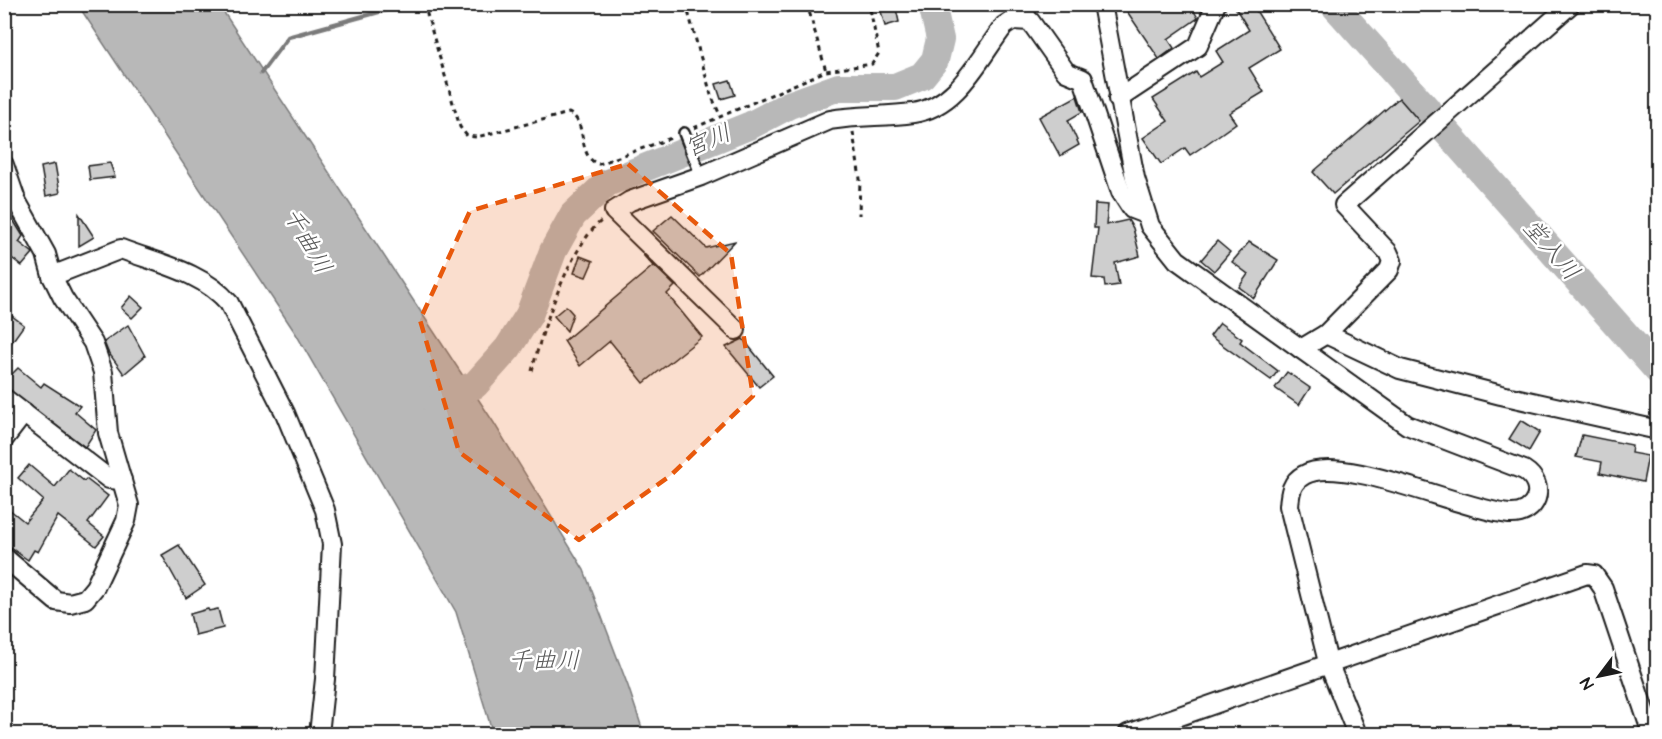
<svg xmlns="http://www.w3.org/2000/svg" width="1662" height="739" viewBox="0 0 1662 739" font-family="'Architects Daughter','Klee One',sans-serif">
<style>
.water{fill:#b8b8b8;stroke:#7a7a7a;stroke-width:1.5}
.lines{fill:none;stroke-linecap:round;stroke-linejoin:round}
.stream{stroke:#7a7a7a;stroke-width:4.5}
.river{stroke:#b8b8b8;stroke-width:28}
.building{fill:#cecece;stroke:#1c1c1c;stroke-width:1.5}
.lane-casing{stroke:#1c1c1c;stroke-width:14}
.street-casing{stroke:#1c1c1c;stroke-width:22}
.path{stroke:#1c1c1c;stroke-width:3;stroke-dasharray:4.5 4.5;stroke-linecap:butt}
.lane{stroke:#fff;stroke-width:9}
.street{stroke:#fff;stroke-width:18}
.marked{fill:#e8590c;fill-opacity:0.2;stroke:#e8590c;stroke-width:4.5;stroke-dasharray:12 8;stroke-linejoin:round}
.labels{text-anchor:middle;dominant-baseline:central;stroke-width:5;stroke-linejoin:round;paint-order:stroke}
.water-label{font-size:24px;font-style:italic;fill:#5a5a5a;stroke:#fff}
</style>
<rect width="100%" height="100%" fill="#fff"/>
<filter id="ink" filterUnits="userSpaceOnUse"><feTurbulence type="fractalNoise" baseFrequency=".0167" numOctaves="2"/><feDisplacementMap in="SourceGraphic" scale="12" xChannelSelector="R" yChannelSelector="G"/><feConvolveMatrix kernelMatrix="1 2 1 2 8 2 1 2 1" color-interpolation-filters="sRGB"/></filter>
<g filter="url(#ink)">
<polygon class="water" points="78,5 219,5 494,423 584,570 628,686 644,734 493,734 456,612 296,334"/>
<g class="lines">
<polyline class="stream" points="261,73 288,37 404,5"/>
<g class="river">
<polyline points="1333,4 1427,109"/>
<polyline points="1444,129 1658,371"/>
<polyline points="434,400 475,385 508,348 529,315 553,251 573,215 607,183 751,125 789,105 839,87 895,87 922,76 935,60 940,39 932,4"/>
</g>
</g>
<g class="building">
<polygon points="879,4 895,4 899,22 885,26"/>
<polygon points="1122,4 1190,4 1198,18 1168,39 1174,48 1159,59"/>
<polygon points="1233,4 1252,4 1280,49 1249,68 1264,92 1229,113 1236,123 1205,145 1190,155 1185,148 1161,164 1143,138 1168,121 1153,99 1196,72 1199,77 1223,62 1216,51 1249,30"/>
<polygon points="730,80 735,95 721,99 716,84"/>
<polygon points="1077,96 1082,112 1068,120 1079,145 1060,156 1039,117"/>
<polygon points="1399,98 1419,121 1333,194 1313,172"/>
<polygon points="110,163 115,177 90,180 88,166"/>
<polygon points="55,164 60,193 46,196 41,167"/>
<polygon points="1095,204 1108,205 1106,225 1128,220 1133,228 1140,256 1115,263 1119,285 1105,287 1104,279 1092,278 1098,228 1094,228"/>
<polygon points="4,205 23,236 19,242 33,253 22,266 4,252"/>
<polygon points="79,214 94,237 79,246"/>
<polygon points="672,215 706,248 735,241 700,277 653,231"/>
<polygon points="1217,241 1230,252 1214,271 1201,260"/>
<polygon points="1249,242 1278,260 1254,298 1239,287 1248,274 1232,262"/>
<polygon points="643,255 675,286 667,294 702,337 644,383 610,341 580,366 564,341 653,266"/>
<polygon points="580,256 593,261 586,277 574,273"/>
<polygon points="131,296 143,307 132,318 121,308"/>
<polygon points="566,306 573,314 567,331 554,316"/>
<polygon points="4,310 24,325 4,353"/>
<polygon points="1220,323 1242,339 1240,342 1278,371 1271,380 1210,336"/>
<polygon points="128,325 145,356 124,374 108,352 104,342"/>
<polygon points="743,339 773,376 759,387 726,347"/>
<polygon points="18,368 41,387 44,383 80,406 75,412 96,430 85,447 4,387 4,382"/>
<polygon points="1287,372 1310,388 1299,405 1275,388"/>
<polygon points="1521,420 1540,432 1529,451 1509,439"/>
<polygon points="1582,435 1632,445 1631,453 1648,456 1643,482 1600,473 1602,462 1576,457"/>
<polygon points="29,465 55,487 69,469 84,481 86,479 108,496 88,523 104,536 96,546 58,516 38,552 34,550 28,560 4,543 4,505 25,522 43,500 18,478"/>
<polygon points="179,545 205,585 186,598 162,555"/>
<polygon points="208,609 209,611 218,609 223,628 195,635 190,614"/>
</g>
<g class="lines">
<defs>
<g id="lane">
<polyline points="1030,21 1030,4"/>
<polyline points="684,133 701,176"/>
</g>
<g id="street">
<path d="M 1102,4 L 1135,178 L 1150,226 L 1177,260 L 1407,425 L 1524,470 C 1548,485 1537,516 1509,514 C 1462,510 1342,453 1304,475 C 1291,482 1290,493 1289,506 L 1328,662 L 1357,734"/>
<polyline points="1118,99 1198,46 1216,4"/>
<polyline points="4,165 16,200 46,254 52,276 63,298 93,343 103,372 108,433 129,505 126,521 95,587 85,599 70,603 56,601 4,557"/>
<path d="M 52,276 L 121,249 C 157,263 203,272 229,303 L 285,413 L 325,510 L 332,544 L 325,679 L 319,734"/>
<path d="M 736,330 L 614,211 L 630,201 L 701,176 L 830,120 C 858,115 885,117 913,113 C 958,107 979,58 1004,26 L 1013,20 L 1030,21 L 1066,72 L 1083,79 L 1121,192 L 1132,209 L 1145,214"/>
<polyline points="1326,334 1400,369 1501,395 1658,430"/>
<polyline points="1301,349 1326,334 1389,270 1392,261 1388,252 1344,205 1571,4"/>
<polyline points="4,398 109,479 122,480"/>
<polyline points="4,439 24,413"/>
<polyline points="1128,734 1587,574 1594,575 1603,588 1652,734"/>
</g>
</defs>
<use href="#lane" class="lane-casing"/>
<use href="#street" class="street-casing"/>
<g class="path">
<path d="M 424,4 L 460,127 L 467,136 L 477,137 L 569,113 C 589,122 576,158 599,164 L 674,137"/>
<polyline points="686,4 711,95 720,115"/>
<polyline points="807,4 826,71"/>
<polyline points="694,128 826,71 872,64 879,53 869,4"/>
<polyline points="853,132 860,179 859,215"/>
<path d="M 532,371 C 542,330 569,248 601,221"/>
</g>
<use href="#lane" class="lane"/>
<use href="#street" class="street"/>
</g>
</g>
<path class="marked" d="M 628,164 L 731,254 L 753,396 L 670,476 L 579,540 L 459,452 L 420,320 L 470,211 Z"/>
<g class="labels">
<g class="water-label">
<text transform="translate(708 141) rotate(-23)">宮川</text>
<text transform="translate(307 241) rotate(60)">千曲川</text>
<text transform="translate(1551 250) rotate(49)">堂入川</text>
<text x="544" y="661">千曲川</text>
</g>
</g>
<rect width="1662" height="739" fill="none" stroke="#fff" stroke-width="24"/>
<rect x="12" y="12" width="1638" height="715" fill="none" stroke="#1c1c1c" stroke-width="2" filter="url(#ink)"/>
<g transform="translate(1599 676) rotate(238)" stroke="#ffffff" stroke-width="4.5" paint-order="stroke">
<path d="M0-4.5L10 22L0 15L-10 22Z" fill="#1c1c1c"/>
<text y="-9" font-size="16" font-weight="bold" text-anchor="middle" fill="#1c1c1c">N</text>
</g>
</svg>
